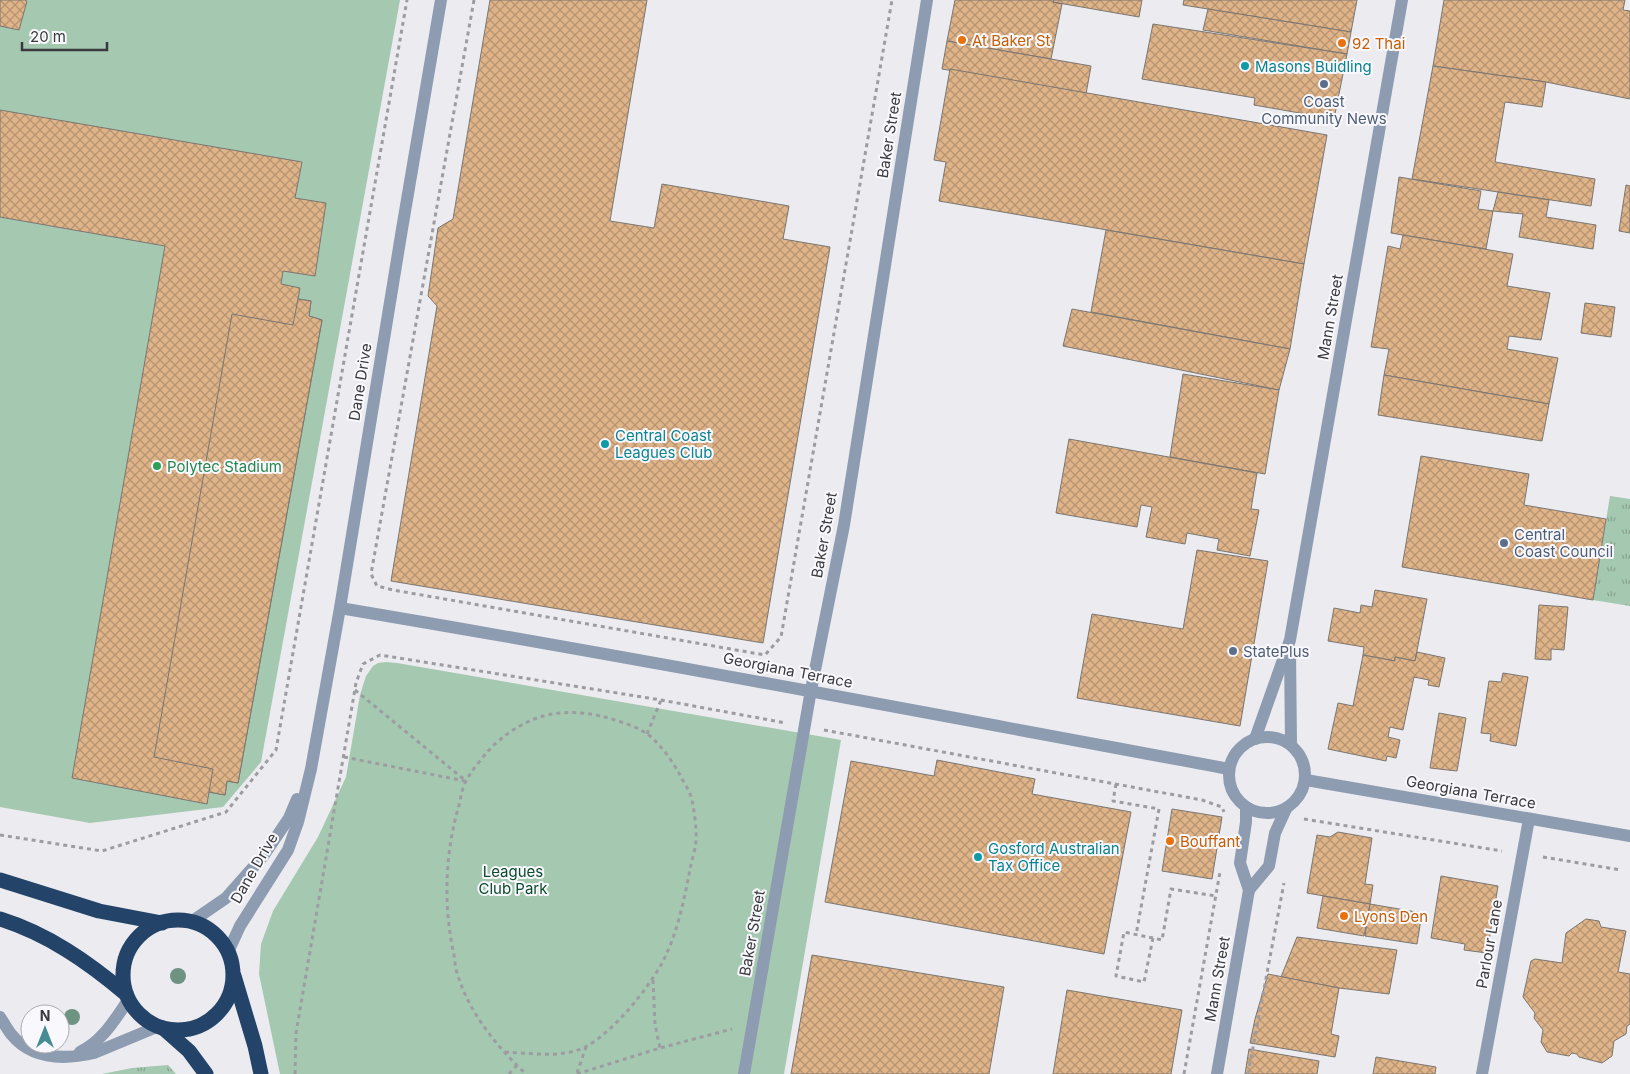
<svg xmlns="http://www.w3.org/2000/svg" width="1630" height="1074" viewBox="0 0 1630 1074" font-family="Inter,sans-serif">
<style>
.grass{fill:url(#grass-tufts)}
.green{fill:#a5c8b0}
.building{fill:url(#building-cross-hatch);stroke:#7a7672}
.lines{fill:none;stroke-linecap:round;stroke-linejoin:round}
.path{stroke:#9d9da1;stroke-width:3;stroke-dasharray:4 4;stroke-linecap:butt}
.minor{stroke:#8d9cb0;stroke-width:12}
.highway{stroke:#244369;stroke-width:15}
.tree{fill:#6f9383}
.food-dot{fill:#e8710a;stroke:#f9f8fd;stroke-width:2}
.culture-dot{fill:#0f9aa8;stroke:#f9f8fd;stroke-width:2}
.service-dot{fill:#5c6f8a;stroke:#f9f8fd;stroke-width:2}
.leisure-dot{fill:#2e9e5b;stroke:#f9f8fd;stroke-width:2}
.labels{text-anchor:middle;dominant-baseline:central;stroke-width:4;stroke-linejoin:round;paint-order:stroke}
.food-label{font-size:15px;fill:#c56008;stroke:#f9f8fd;text-anchor:start}
.culture-label{font-size:15px;fill:#0d838f;stroke:#f9f8fd;text-anchor:start}
.service-label{font-size:15px;fill:#4e5e75;stroke:#f9f8fd;text-anchor:start}
.street-label{font-size:15px;fill:#3a3a3c;stroke:#f9f8fd}
.leisure-label{font-size:15px;fill:#27864d;stroke:#f9f8fd;text-anchor:start}
.park-label{font-size:15px;fill:#0a4b2a;stroke:#f9f8fd}
</style>
<defs>
<pattern id="grass-tufts" width="24" height="20" patternUnits="userSpaceOnUse" patternTransform="scale(1.25)"><rect width="24" height="20" fill="#a5c8b0"/><path d="M3 7l-1-3M5 7V3M7 7l1-3M15 17l-1-3M17 17v-4M19 17l1-3" fill="none" stroke="#87a390"/></pattern>
<pattern id="building-cross-hatch" width="8" height="8" patternUnits="userSpaceOnUse" patternTransform="scale(1.25)"><rect width="8" height="8" fill="#dfb489"/><path d="M0 0l8 8M0 8l8-8" fill="none" stroke="#b69371"/></pattern>
</defs>
<rect width="100%" height="100%" fill="#ebebf0"/>
<g class="grass">
<polygon points="1610,496 1630,499 1630,606 1593,600"/>
<polygon points="168,1065 176,1074 102,1074 132,1068"/>
</g>
<g class="green">
<polygon points="0,0 400,0 261,762 223,807 90,823 0,807"/>
<polygon points="386,662 397,663 841,740 784,1074 280,1074 259,974 261,944 273,911 318,837 346,777 360,695 366,676 373,666 378,663"/>
</g>
<g class="building">
<polygon points="0,0 25,0 27,1 19,30 0,26"/>
<polygon points="490,0 647,0 610,221 654,228 662,184 789,206 783,239 830,247 763,643 391,581 437,306 428,296 438,228 453,219"/>
<polygon points="955,0 1054,0 1053,2 1062,4 1051,59 947,41"/>
<polygon points="1054,0 1142,0 1139,17 1053,2"/>
<polygon points="1184,0 1357,0 1351,32 1183,5"/>
<polygon points="1444,0 1625,0 1623,10 1630,11 1630,99 1546,82 1433,66"/>
<polygon points="1208,9 1351,32 1347,54 1203,30"/>
<polygon points="1153,24 1347,54 1334,119 1254,105 1255,98 1142,79"/>
<polygon points="947,41 1091,66 1086,94 942,69"/>
<polygon points="1433,66 1546,82 1542,107 1505,102 1495,162 1595,179 1591,206 1412,179"/>
<polygon points="950,69 1327,135 1304,264 939,201 946,162 934,160"/>
<polygon points="0,110 302,162 295,198 326,203 315,276 283,271 281,284 300,288 298,299 311,301 309,316 322,320 238,783 227,781 225,795 209,792 207,804 72,778 165,246 0,217"/>
<polygon points="1399,177 1481,191 1478,209 1493,211 1486,249 1391,233"/>
<polygon points="1626,185 1630,186 1630,233 1619,231"/>
<polygon points="1498,192 1549,200 1546,217 1596,225 1593,249 1519,237 1523,214 1493,211"/>
<polygon points="1106,230 1304,264 1290,349 1091,312"/>
<polygon points="1403,235 1513,254 1507,286 1550,293 1541,340 1509,336 1507,349 1558,358 1549,404 1384,375 1389,349 1371,347 1388,246 1400,249"/>
<polygon points="298,299 311,301 309,316 322,320 238,783 227,781 225,795 209,792 213,769 154,757 232,314 293,325"/>
<polygon points="1585,303 1615,307 1611,337 1581,333"/>
<polygon points="1072,309 1290,349 1279,390 1063,346"/>
<polygon points="1183,374 1279,390 1265,474 1170,457"/>
<polygon points="1384,375 1549,404 1542,441 1378,415"/>
<polygon points="1069,439 1257,473 1251,509 1259,510 1250,556 1217,550 1219,539 1187,533 1185,544 1146,537 1152,507 1141,505 1137,527 1056,513"/>
<polygon points="1421,456 1529,474 1524,505 1606,519 1593,600 1402,567"/>
<polygon points="1197,550 1268,561 1240,726 1077,698 1092,614 1183,629"/>
<polygon points="1375,590 1427,599 1415,661 1395,657 1395,661 1363,655 1364,647 1328,641 1334,608 1360,613 1361,605 1372,607"/>
<polygon points="1539,605 1568,607 1564,650 1551,649 1551,660 1535,659"/>
<polygon points="1417,652 1445,658 1439,687 1428,685 1429,680 1414,677 1403,730 1390,727 1388,737 1400,740 1396,758 1387,756 1386,761 1328,749 1338,703 1353,706 1363,655 1395,661 1395,657 1415,661"/>
<polygon points="1503,673 1528,677 1516,746 1490,741 1491,734 1481,733 1489,681 1501,682"/>
<polygon points="1439,713 1466,718 1457,771 1430,768"/>
<polygon points="937,760 1035,779 1032,794 1131,812 1104,954 825,902 851,761 934,776"/>
<polygon points="1172,809 1222,817 1212,879 1162,871"/>
<polygon points="1338,832 1372,838 1365,884 1373,885 1370,904 1307,893 1317,835 1330,837"/>
<polygon points="1441,876 1498,886 1487,953 1464,950 1465,944 1431,938"/>
<polygon points="1323,896 1370,904 1364,936 1317,928"/>
<polygon points="1370,904 1422,913 1417,944 1365,936"/>
<polygon points="1586,919 1599,921 1601,927 1626,931 1618,972 1630,974 1630,1024 1627,1026 1626,1034 1614,1041 1612,1056 1602,1063 1579,1057 1577,1054 1572,1053 1569,1056 1547,1052 1541,1042 1543,1030 1534,1018 1535,1013 1523,997 1531,961 1535,959 1562,963 1566,933"/>
<polygon points="1297,937 1397,950 1389,994 1339,988 1281,977"/>
<polygon points="812,955 1004,987 989,1074 791,1074"/>
<polygon points="1268,974 1339,988 1331,1034 1339,1036 1335,1057 1250,1043 1255,1019"/>
<polygon points="1067,990 1182,1010 1171,1074 1053,1074"/>
<polygon points="1249,1049 1319,1061 1317,1074 1245,1074"/>
<polygon points="1376,1057 1436,1067 1435,1074 1373,1074"/>
</g>
<g class="lines">
<g class="path">
<polyline points="474,0 371,574 377,586 393,590 765,655 781,637 892,0"/>
<polyline points="355,690 466,781"/>
<polyline points="824,730 1202,800 1222,807 1224,812"/>
<polyline points="647,734 661,700"/>
<polyline points="344,757 465,781"/>
<polyline points="1116,784 1113,801 1159,809 1136,935"/>
<polyline points="1304,819 1502,851"/>
<polyline points="0,835 102,851 226,812 276,750 407,0"/>
<polyline points="1543,857 1621,870"/>
<path d="M 1153,938 L 1144,982 L 1116,976 L 1124,932 C 1137,935 1149,937 1162,940 L 1171,889 L 1216,896"/>
<polyline points="653,980 655,1024 660,1048"/>
<path d="M 505,1052 C 531,1053 563,1059 587,1046 C 614,1031 647,990 662,963 C 677,935 684,901 690,869 C 692,860 695,850 696,841 C 697,832 694,806 691,797 C 689,789 683,782 680,775 C 673,762 659,742 646,733 C 633,725 616,720 601,716 C 558,707 529,715 496,743 C 489,749 470,772 466,781 C 462,788 461,797 459,805 C 445,853 443,905 454,955 C 455,963 456,972 459,979 C 471,1015 499,1049 526,1074"/>
<polyline points="577,1073 586,1047"/>
<polyline points="295,1074 296,1033 356,683 363,664 380,655 661,700 786,723"/>
<polyline points="509,1074 517,1065"/>
<polyline points="577,1074 660,1048 732,1029"/>
<polyline points="1184,1074 1220,872"/>
<polyline points="1248,1074 1284,883"/>
</g>
<g class="minor">
<path d="M 340,608 C 637,658 933,714 1229,769"/>
<polyline points="1290,650 1291,745"/>
<circle cx="1267" cy="775" r="38"/>
<polyline points="1255,739 1290,640 1402,0"/>
<polyline points="1306,780 1630,836"/>
<polyline points="1246,807 1246,822 1240,863 1249,890"/>
<polyline points="191,922 226,898 264,855 289,818 297,799"/>
<polyline points="228,952 240,926 288,850 298,822 311,769 340,608 402,229 441,0"/>
<path d="M 0,1017 C 4,1023 7,1029 11,1034 C 32,1060 64,1060 94,1053 L 159,1026"/>
<path d="M 80,1052 C 103,1041 115,1019 129,999"/>
<polyline points="744,1074 811,690 844,525 927,0"/>
<polyline points="1217,1074 1249,890 1269,866 1275,833 1286,809"/>
<polyline points="1482,1074 1529,819"/>
</g>
<g class="highway">
<polyline points="0,880 99,911 162,923"/>
<path d="M 0,919 C 48,934 88,962 126,994"/>
<circle cx="178" cy="975" r="55"/>
<polyline points="234,976 255,1046 261,1074"/>
<polyline points="163,1028 189,1051 206,1074"/>
</g>
</g>
<g class="tree">
<circle cx="178" cy="976" r="8"/>
<circle cx="72" cy="1017" r="8"/>
</g>
<g class="food-dot">
<circle cx="962" cy="40" r="5"/>
<circle cx="1342" cy="43" r="5"/>
<circle cx="1170" cy="841" r="5"/>
<circle cx="1344" cy="916" r="5"/>
</g>
<g class="culture-dot">
<circle cx="1245" cy="66" r="5"/>
<circle cx="605" cy="444" r="5"/>
<circle cx="978" cy="857" r="5"/>
</g>
<g class="service-dot">
<circle cx="1324" cy="84" r="5"/>
<circle cx="1504" cy="543" r="5"/>
<circle cx="1233" cy="651" r="5"/>
</g>
<circle class="leisure-dot" cx="157" cy="466" r="5"/>
<g class="labels">
<g class="food-label">
<text x="972" y="40">At Baker St</text>
<text x="1352" y="43">92 Thai</text>
<text x="1180" y="841">Bouffant</text>
<text x="1354" y="916">Lyons Den</text>
</g>
<g class="culture-label">
<text x="1255" y="66">Masons Buidling</text>
<text x="615" y="435">Central Coast<tspan x="615" dy="17">Leagues Club</tspan></text>
<text x="988" y="848">Gosford Australian<tspan x="988" dy="17">Tax Office</tspan></text>
</g>
<g class="service-label">
<text x="1324" y="101" text-anchor="middle">Coast<tspan x="1324" dy="17">Community News</tspan></text>
<text x="1514" y="534">Central<tspan x="1514" dy="17">Coast Council</tspan></text>
<text x="1243" y="651">StatePlus</text>
</g>
<g class="street-label">
<text transform="translate(889 135) rotate(-81)">Baker Street</text>
<text transform="translate(1330 317) rotate(-80)">Mann Street</text>
<text transform="translate(360 382) rotate(-81)">Dane Drive</text>
<text transform="translate(824 535) rotate(-80)">Baker Street</text>
<text transform="translate(788 670) rotate(11)">Georgiana Terrace</text>
<text transform="translate(1471 792) rotate(10)">Georgiana Terrace</text>
<text transform="translate(254 868) rotate(-60)">Dane Drive</text>
<text transform="translate(752 933) rotate(-80)">Baker Street</text>
<text transform="translate(1489 944) rotate(-80)">Parlour Lane</text>
<text transform="translate(1217 979) rotate(-80)">Mann Street</text>
</g>
<g class="leisure-label">
<text x="167" y="466">Polytec Stadium</text>
</g>
<g class="park-label">
<text x="513" y="871">Leagues<tspan x="513" dy="17">Club Park</tspan></text>
</g>
</g>
<g transform="translate(45 1029)"><circle r="24" fill="#f9f8fd" stroke="#adacb0"/>
<path d="M0-4L9 19L0 12L-9 19Z" fill="#458c93"/>
<text y="-8" font-size="14" font-weight="bold" text-anchor="middle" fill="#3a3a3c">N</text>
</g>
<path d="M22 42v8h85v-8" fill="none" stroke="#3a3a3c" stroke-width="2.5"/>
<text x="30" y="42" font-size="15" fill="#3a3a3c" stroke="#f9f8fd" stroke-width="4" paint-order="stroke">20 m</text>
</svg>
